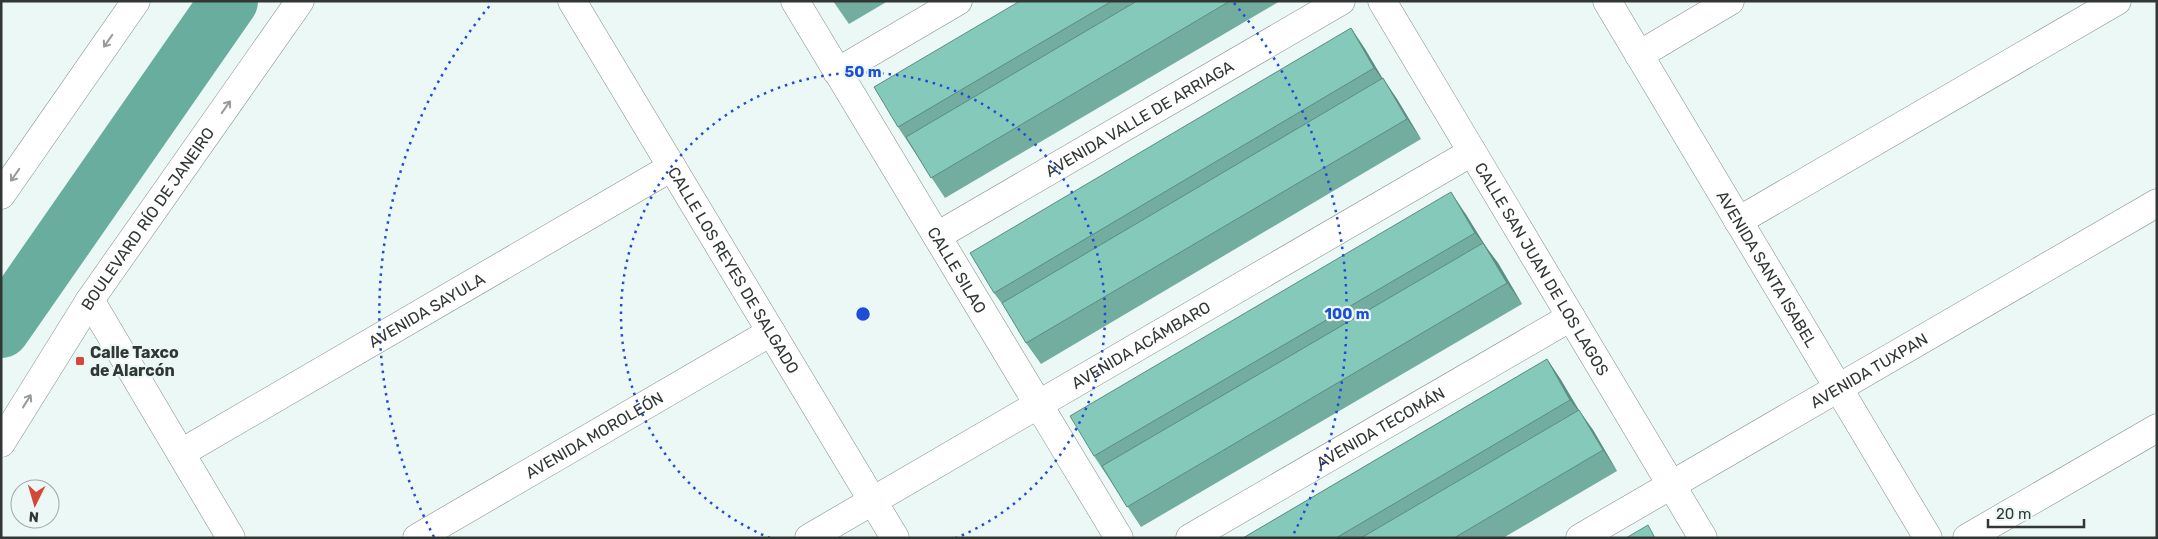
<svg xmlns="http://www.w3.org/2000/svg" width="2158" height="539" viewBox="0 0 2158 539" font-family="Rubik,sans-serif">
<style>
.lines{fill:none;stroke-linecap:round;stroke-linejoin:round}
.river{stroke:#68ad9e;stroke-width:58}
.minor-casing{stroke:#828e8b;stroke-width:29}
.minor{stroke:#fff;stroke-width:28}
.wall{fill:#72ada0}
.shaded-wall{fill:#5c8d82}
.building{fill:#84c9ba;stroke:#5c8d82}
.oneway{stroke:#989b9a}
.ring{fill:none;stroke:#1d4ed8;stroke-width:2.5;stroke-dasharray:2.5 5}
.poi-dot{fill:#d44739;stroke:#ebf8f5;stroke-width:2}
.labels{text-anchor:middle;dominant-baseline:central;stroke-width:4.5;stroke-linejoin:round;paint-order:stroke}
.street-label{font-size:16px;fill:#323736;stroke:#ebf8f5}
.poi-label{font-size:16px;font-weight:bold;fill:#323736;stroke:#ebf8f5;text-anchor:start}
.centre{fill:#1d4ed8;stroke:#ebf8f5;stroke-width:2.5}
.ring-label{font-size:15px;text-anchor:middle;font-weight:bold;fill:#1d4ed8;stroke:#ebf8f5;stroke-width:4.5;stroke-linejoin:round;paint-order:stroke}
</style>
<rect width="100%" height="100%" fill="#ebf8f5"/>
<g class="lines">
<polyline class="river" points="1,329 229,1"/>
<defs>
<g id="minor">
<path id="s1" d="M 572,1 L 895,538"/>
<path id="s2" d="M 795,1 L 1119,538"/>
<path id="s3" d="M 1382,1 L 1703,538"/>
<path id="s4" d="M 1607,1 L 1928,538"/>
<polyline points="1639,55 1730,1"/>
<polyline points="837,72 958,1"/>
<polyline points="1,195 136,1"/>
<polyline points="1738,221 2117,1"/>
<path id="s5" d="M 937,236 L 1341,1"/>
<polyline points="90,300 231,538"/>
<path id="s6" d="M 1,443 L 90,300 L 300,1"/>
<path id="s7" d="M 181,453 L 672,167"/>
<path id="s8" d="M 417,538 L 771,332"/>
<path id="s9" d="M 809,538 L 1472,152"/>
<path id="s10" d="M 1190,538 L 1571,317"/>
<path id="s11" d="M 1580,538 L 2157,203"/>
<polyline points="1967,538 2157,428"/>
</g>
</defs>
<use href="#minor" class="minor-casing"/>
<use href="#minor" class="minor"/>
</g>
<g class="wall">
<polygon points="833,1 888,1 849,24"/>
<polygon points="1020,1 1280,1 945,198 898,127"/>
<polygon points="1351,28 1365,49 1382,78 1397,99 1421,139 1041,364 1026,343 1009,313 994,293"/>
<polygon points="1465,213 1483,243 1498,263 1522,304 1141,527 1094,456"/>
<polygon points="1547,359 1561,380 1578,410 1593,430 1617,471 1503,538 1243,538"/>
</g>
<g class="shaded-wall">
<polygon points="1351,28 1365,49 1389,89 1374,68"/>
<polygon points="1383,78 1397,99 1421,139 1407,119"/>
<polygon points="1451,192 1465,213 1490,253 1475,233"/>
<polygon points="1483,243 1498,263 1522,304 1507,283"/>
<polygon points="1547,359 1561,380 1585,420 1570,400"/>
<polygon points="1579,410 1593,430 1617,471 1603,450"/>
</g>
<g class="building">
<polygon points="1020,1 1112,1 898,127 874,87"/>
<polygon points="1137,1 1230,1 931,178 906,137"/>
<polygon points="1351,28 1374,68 994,293 970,253"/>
<polygon points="1383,78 1407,119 1026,343 1002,303"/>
<polygon points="1451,192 1475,233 1094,456 1070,416"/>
<polygon points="1483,243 1507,283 1127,507 1102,466"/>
<polygon points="1547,359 1570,400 1336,538 1243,538"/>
<polygon points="1579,410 1603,450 1454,538 1361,538"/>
<polygon points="1648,525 1655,538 1626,538"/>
</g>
<defs><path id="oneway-shaft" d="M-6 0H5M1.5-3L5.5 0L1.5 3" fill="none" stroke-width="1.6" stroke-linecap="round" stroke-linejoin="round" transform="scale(1.25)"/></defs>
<g class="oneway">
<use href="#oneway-shaft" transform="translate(108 41) rotate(125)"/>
<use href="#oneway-shaft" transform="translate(226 107) rotate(-55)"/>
<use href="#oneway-shaft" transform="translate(15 175) rotate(125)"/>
<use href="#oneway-shaft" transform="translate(27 401) rotate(-58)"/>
</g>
<g class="ring">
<path d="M770 538A242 242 0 1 1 956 538"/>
<path d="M434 537A484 484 0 0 1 492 3M1234 3A484 484 0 0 1 1292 537"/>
</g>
<rect class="poi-dot" x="75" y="356" width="10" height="10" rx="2.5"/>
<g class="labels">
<g class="street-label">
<text stroke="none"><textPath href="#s5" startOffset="234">AVENIDA VALLE DE ARRIAGA</textPath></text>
<text stroke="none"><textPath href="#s6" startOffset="268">BOULEVARD RÍO DE JANEIRO</textPath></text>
<text stroke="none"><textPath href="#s1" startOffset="314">CALLE LOS REYES DE SALGADO</textPath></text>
<text stroke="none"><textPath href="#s2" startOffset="314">CALLE SILAO</textPath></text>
<text stroke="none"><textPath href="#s3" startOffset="312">CALLE SAN JUAN DE LOS LAGOS</textPath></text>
<text stroke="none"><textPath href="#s4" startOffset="312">AVENIDA SANTA ISABEL</textPath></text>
<text stroke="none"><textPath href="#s7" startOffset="284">AVENIDA SAYULA</textPath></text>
<text stroke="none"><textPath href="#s9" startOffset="384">AVENIDA ACÁMBARO</textPath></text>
<text stroke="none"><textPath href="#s11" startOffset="334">AVENIDA TUXPAN</textPath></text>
<text stroke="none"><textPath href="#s10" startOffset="220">AVENIDA TECOMÁN</textPath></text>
<text stroke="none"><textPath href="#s8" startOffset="205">AVENIDA MOROLEÓN</textPath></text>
</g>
<g class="poi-label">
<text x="90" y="352">Calle Taxco<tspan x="90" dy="18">de Alarcón</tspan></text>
</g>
</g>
<circle cx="863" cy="314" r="8" class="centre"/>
<g class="ring-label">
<text x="863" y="77">50 m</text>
<text x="1347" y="319">100 m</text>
</g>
<rect width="2158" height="539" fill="none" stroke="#323736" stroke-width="5"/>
<g transform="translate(35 504) rotate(185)"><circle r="24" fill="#ebf8f5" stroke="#a1aba9"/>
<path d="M0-4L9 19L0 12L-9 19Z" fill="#d44739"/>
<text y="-8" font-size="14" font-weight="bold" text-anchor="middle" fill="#323736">N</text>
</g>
<path d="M1988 519v8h96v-8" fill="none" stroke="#323736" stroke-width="2.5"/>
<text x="1996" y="519" font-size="15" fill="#323736" stroke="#ebf8f5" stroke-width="4" paint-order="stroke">20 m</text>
</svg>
